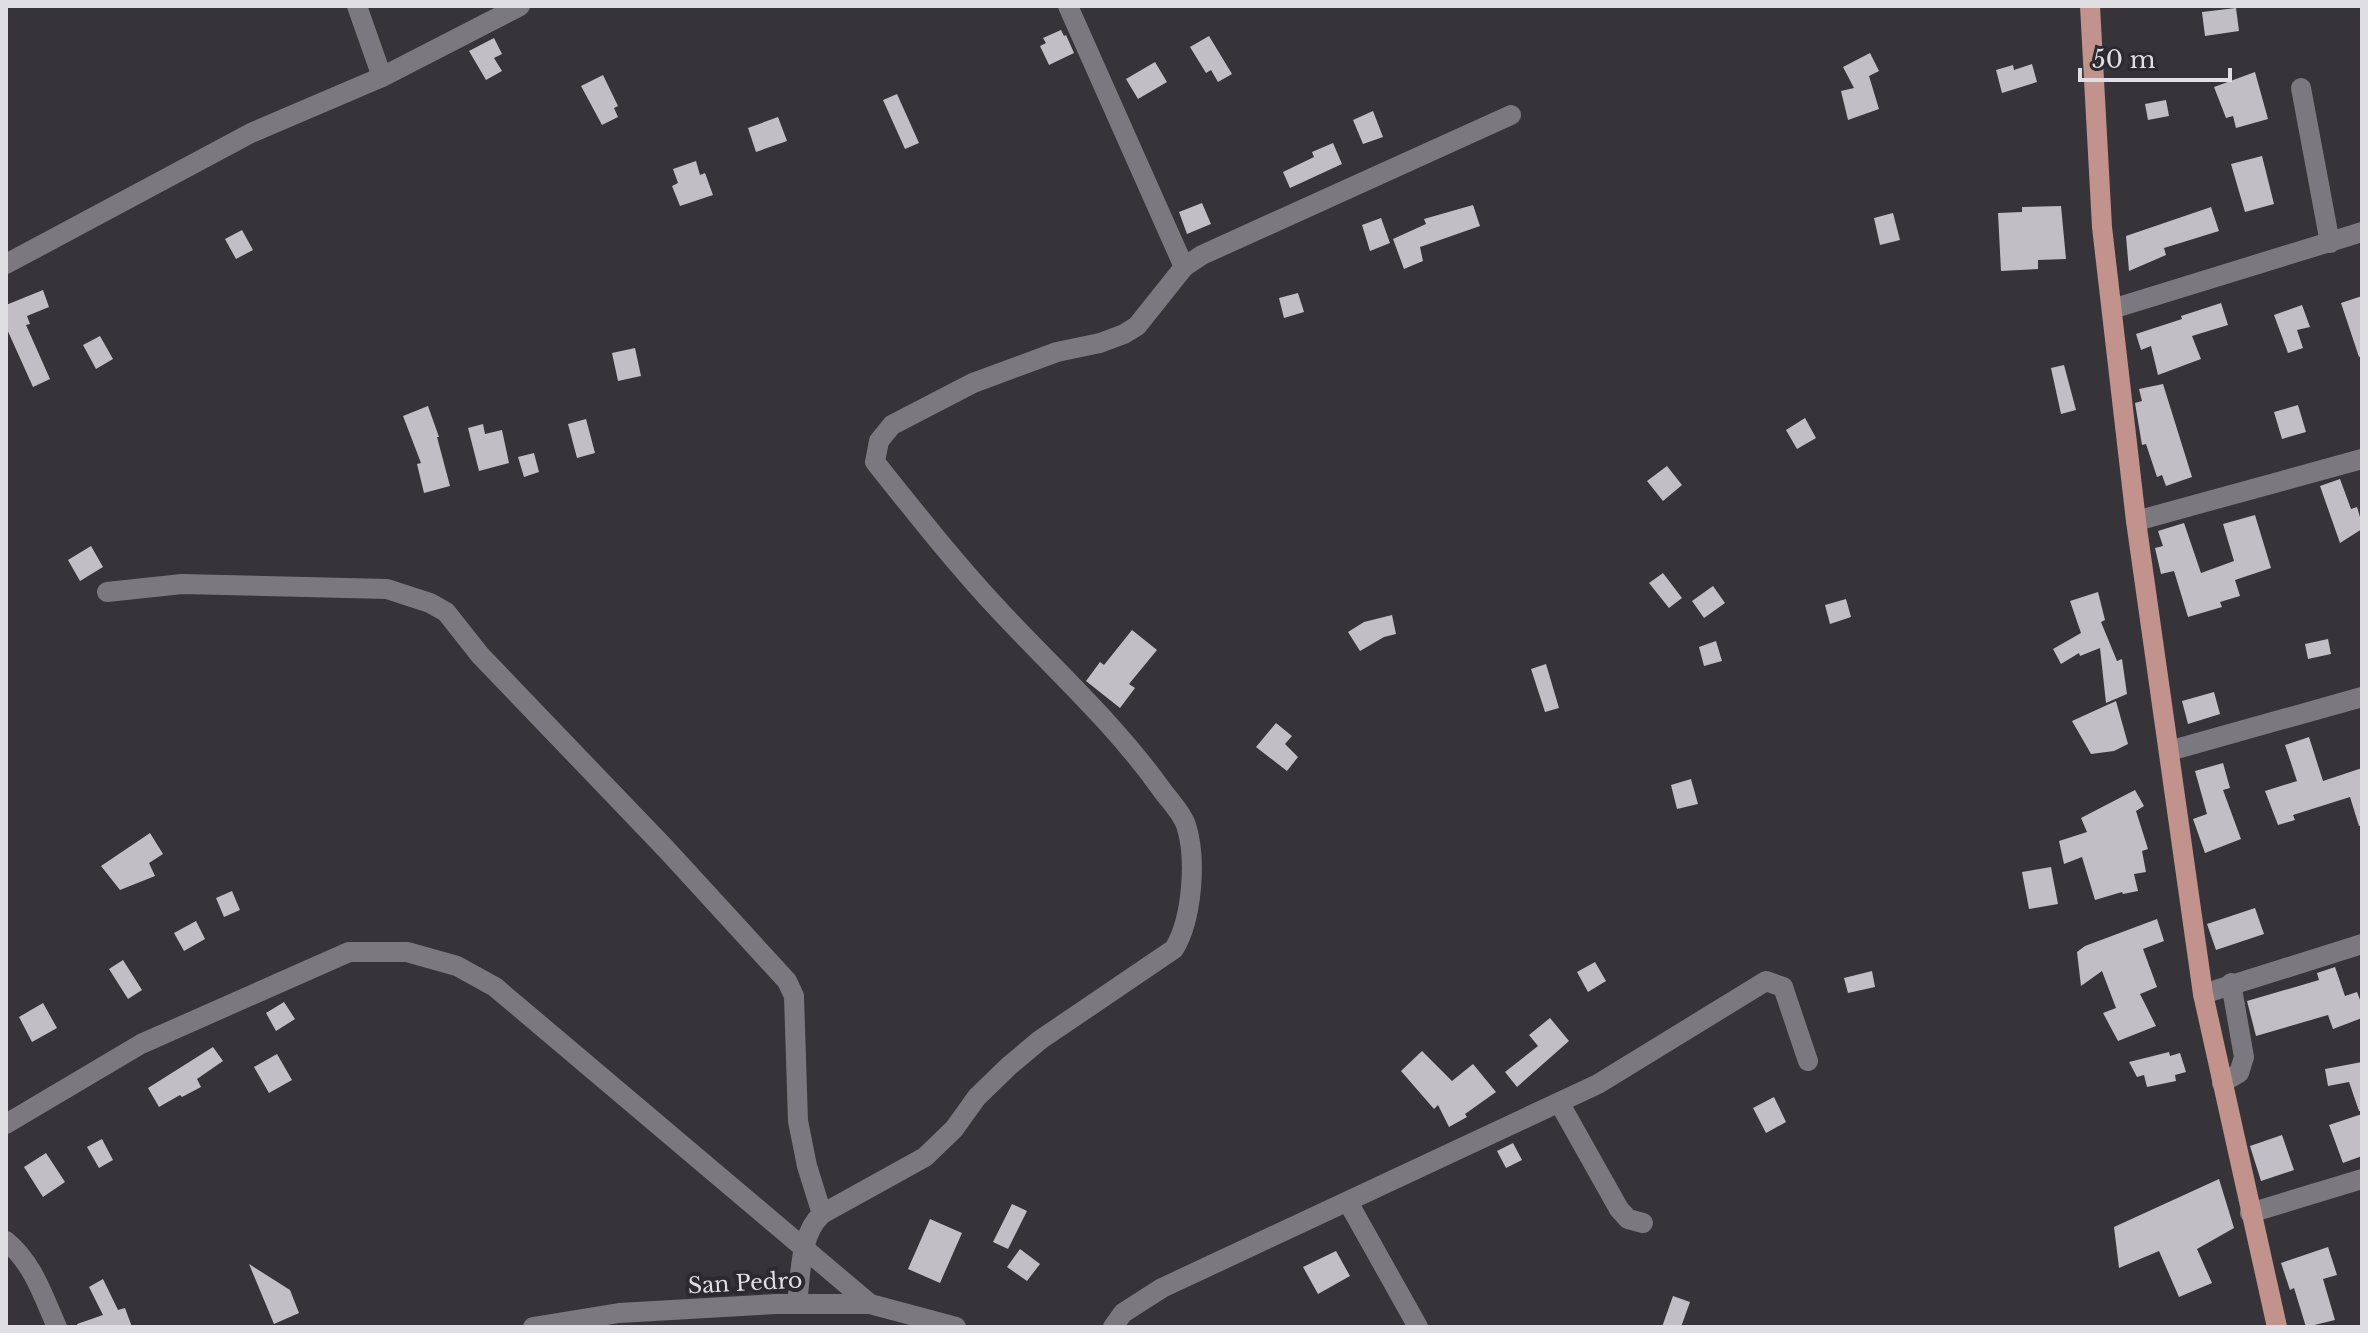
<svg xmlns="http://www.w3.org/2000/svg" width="2368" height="1333" viewBox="0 0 2368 1333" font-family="'Libre Baskerville',serif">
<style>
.building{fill:#c1bec5}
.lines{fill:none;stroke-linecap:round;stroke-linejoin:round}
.minor{stroke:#7b797f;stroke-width:20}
.major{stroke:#c2928c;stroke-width:20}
.labels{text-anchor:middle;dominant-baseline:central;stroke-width:8;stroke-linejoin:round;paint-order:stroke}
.street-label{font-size:22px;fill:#dfdee2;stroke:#2c2a2f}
</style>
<rect width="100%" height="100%" fill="#363439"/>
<g class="building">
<polygon points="2236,8 2239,31 2205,36 2202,12"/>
<polygon points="1061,30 1064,36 1066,35 1074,53 1049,65 1040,46 1046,43 1043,38"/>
<polygon points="1209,36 1232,74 1218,82 1211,70 1206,73 1190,47"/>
<polygon points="494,38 502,54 494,58 502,71 486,80 469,51"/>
<polygon points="1870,53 1879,71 1869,76 1879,109 1848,120 1841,91 1854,88 1843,67"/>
<polygon points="1155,62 1167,82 1138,99 1126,79"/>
<polygon points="2032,64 2037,82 2002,93 1996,70 2013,65 2014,70"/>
<polygon points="2255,72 2268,119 2236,128 2233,116 2226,118 2214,87"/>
<polygon points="603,75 618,106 614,108 618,117 602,125 581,86"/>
<polygon points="897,94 919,143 905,149 883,100"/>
<polygon points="2166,100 2169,116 2148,120 2145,104"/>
<polygon points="1373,111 1383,137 1363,144 1353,120"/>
<polygon points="778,117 787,141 756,152 748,128"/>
<polygon points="1333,143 1342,164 1290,188 1283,172 1314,157 1312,152"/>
<polygon points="2262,156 2274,204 2245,212 2231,164"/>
<polygon points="696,161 700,175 705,173 713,195 680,206 672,186 678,183 673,169"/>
<polygon points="1202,203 1211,224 1187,234 1179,212"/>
<polygon points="1473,205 1480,226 1420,247 1423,261 1404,269 1393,239 1426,224 1424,219"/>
<polygon points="2061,206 2066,259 2038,260 2038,269 2001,271 1998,213 2022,212 2022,207"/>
<polygon points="2211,207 2219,231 2164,248 2166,255 2129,271 2126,236"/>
<polygon points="1893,213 1900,240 1880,245 1874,218"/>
<polygon points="1381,218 1390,243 1370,251 1362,225"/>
<polygon points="242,230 253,250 236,259 225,239"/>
<polygon points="43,290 49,307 27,316 30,324 26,325 50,379 33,387 6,327 6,305"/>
<polygon points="1298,293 1304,312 1284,318 1279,298"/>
<polygon points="2362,296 2362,356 2359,357 2341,303"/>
<polygon points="2221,303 2228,325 2192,336 2201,359 2158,375 2151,346 2141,350 2136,334 2182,319 2181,316"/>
<polygon points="2302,305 2310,327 2297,330 2303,348 2288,353 2274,315"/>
<polygon points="100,336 113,359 96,369 83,345"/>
<polygon points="635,348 641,376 618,381 612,353"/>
<polygon points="2064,365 2076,410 2061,414 2051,368"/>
<polygon points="2163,384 2192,477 2166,486 2162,475 2157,477 2146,444 2142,445 2135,403 2142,401 2139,389"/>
<polygon points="2298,405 2306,432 2282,439 2274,412"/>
<polygon points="428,406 439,437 437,437 450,486 424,493 417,464 421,463 403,416"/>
<polygon points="1805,418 1816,438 1797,449 1786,430"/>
<polygon points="586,419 595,453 577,458 568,424"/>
<polygon points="483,424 485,434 502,430 509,463 479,471 468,428"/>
<polygon points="534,453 539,472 524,477 518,457"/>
<polygon points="1667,466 1682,485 1663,501 1647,481"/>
<polygon points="2340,479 2351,509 2357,507 2362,524 2362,529 2340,543 2320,486"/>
<polygon points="2255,515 2271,568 2235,580 2240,596 2220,602 2222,607 2188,617 2174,571 2161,574 2155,548 2163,546 2158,531 2184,523 2201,573 2234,561 2223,524"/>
<polygon points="91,546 103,567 80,581 68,560"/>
<polygon points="1663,573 1682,598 1669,608 1649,583"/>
<polygon points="1713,586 1725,603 1704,618 1692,601"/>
<polygon points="2098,592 2105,620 2101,622 2117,661 2122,659 2127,694 2106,703 2100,648 2080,656 2079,653 2061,664 2053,649 2081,633 2070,601"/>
<polygon points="1846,599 1851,617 1830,624 1825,605"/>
<polygon points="1392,615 1396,634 1384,637 1360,651 1348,632 1364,622"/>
<polygon points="1132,630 1157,650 1129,684 1135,688 1120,708 1086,681 1100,662 1104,665"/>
<polygon points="2328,639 2331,654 2308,659 2305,644"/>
<polygon points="1716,641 1722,661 1704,666 1699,647"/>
<polygon points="1546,664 1559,708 1545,712 1531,669"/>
<polygon points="2214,692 2220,714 2188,724 2182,701"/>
<polygon points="2116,701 2128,744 2114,751 2091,754 2072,721"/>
<polygon points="1276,723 1292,736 1285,744 1298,757 1287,771 1256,747"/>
<polygon points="2309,737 2323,781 2362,768 2362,825 2359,826 2350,797 2293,815 2295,820 2278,825 2265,791 2297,781 2285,745"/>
<polygon points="2223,763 2230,788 2223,790 2241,839 2205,853 2193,819 2207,814 2195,771"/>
<polygon points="1691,779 1698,804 1677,809 1671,785"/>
<polygon points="2135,790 2144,806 2136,811 2148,849 2142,851 2146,872 2134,874 2138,891 2123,894 2122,892 2095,900 2082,857 2064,864 2059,841 2087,832 2081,818"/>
<polygon points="150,833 163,854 149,863 155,876 120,890 101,866"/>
<polygon points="2051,867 2058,904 2029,909 2022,872"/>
<polygon points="232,891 240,910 224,917 216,898"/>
<polygon points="2255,908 2264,934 2216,950 2207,924"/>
<polygon points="2157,919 2164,941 2143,949 2157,987 2140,994 2156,1026 2118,1041 2103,1013 2116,1008 2102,971 2081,986 2077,952 2085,946"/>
<polygon points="196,921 205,939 184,951 174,933"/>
<polygon points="123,960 142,990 128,999 109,969"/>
<polygon points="1595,962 1606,981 1588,992 1577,972"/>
<polygon points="2335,967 2345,996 2357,992 2362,1005 2362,1018 2333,1029 2328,1015 2256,1036 2247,1001 2319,980 2317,973"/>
<polygon points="1872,971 1875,987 1848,993 1844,978"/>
<polygon points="284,1002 295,1019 276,1031 266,1013"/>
<polygon points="43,1003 57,1028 32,1042 19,1017"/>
<polygon points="1550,1018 1569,1041 1517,1087 1505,1072 1538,1046 1529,1035"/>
<polygon points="213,1047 223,1061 197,1079 201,1087 182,1097 180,1095 159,1107 148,1088"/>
<polygon points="1422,1051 1452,1081 1473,1064 1496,1092 1465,1114 1467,1117 1449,1127 1438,1105 1434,1109 1401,1071"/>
<polygon points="2169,1052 2170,1056 2180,1053 2186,1072 2175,1075 2176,1081 2147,1087 2144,1075 2137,1077 2129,1062"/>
<polygon points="277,1054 292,1080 269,1093 254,1067"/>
<polygon points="2362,1062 2362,1111 2359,1111 2349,1082 2328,1086 2325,1069"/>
<polygon points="1774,1097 1786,1122 1766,1133 1753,1108"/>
<polygon points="2362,1114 2362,1156 2343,1163 2329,1125"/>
<polygon points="2282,1135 2294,1170 2261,1181 2250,1146"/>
<polygon points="102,1139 113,1160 99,1168 87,1147"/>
<polygon points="1513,1143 1522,1160 1506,1168 1497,1151"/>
<polygon points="46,1153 65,1182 43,1197 24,1167"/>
<polygon points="2219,1179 2234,1228 2197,1249 2212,1283 2179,1297 2159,1251 2119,1268 2114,1227"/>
<polygon points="1012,1204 1027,1211 1008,1249 993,1242"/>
<polygon points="930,1219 962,1233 940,1283 908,1269"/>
<polygon points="2328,1247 2337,1275 2323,1279 2335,1320 2306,1327 2294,1288 2290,1290 2281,1263"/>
<polygon points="1020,1249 1040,1264 1027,1281 1007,1267"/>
<polygon points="1336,1251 1350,1276 1318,1294 1303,1267"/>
<polygon points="249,1264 290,1290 299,1313 274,1324"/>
<polygon points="103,1279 118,1310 125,1308 132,1327 78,1327 77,1324 103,1315 89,1287"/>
<polygon points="1673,1296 1690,1302 1681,1327 1662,1327"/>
</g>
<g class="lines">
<g class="minor">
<polyline points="357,6 382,77"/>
<polyline points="1068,6 1184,267 1202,255 1511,115"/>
<polyline points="2301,88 2330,243"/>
<polyline points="6,264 251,133 382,77 520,6"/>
<polyline points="2112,309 2362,232"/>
<polyline points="2136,521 2362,459"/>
<polyline points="107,592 182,584 387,589 430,603 446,612 480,655 666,849 787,981 794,996 798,1121 807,1166 822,1214"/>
<polyline points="2169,751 2362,697"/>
<polyline points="2203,994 2362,944"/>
<polyline points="2222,1083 2239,1073 2244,1057 2231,983"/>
<polyline points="1560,1104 1619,1209 1628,1219 1643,1223"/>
<polyline points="6,1124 141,1044 349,952 407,952 457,966 495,987 870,1304"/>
<polyline points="1348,1202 1418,1327"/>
<polyline points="2250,1213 2362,1179"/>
<path d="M 6,1241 C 33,1263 43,1296 57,1327"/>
<path d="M 797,1304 C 801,1275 799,1235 822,1214 L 925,1157 L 954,1129 L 977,1097 L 1009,1066 L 1040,1040 L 1174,949 C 1192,920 1197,859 1186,825 C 1182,813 1170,801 1162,790 C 1115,724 1055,670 1000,611 C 955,563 915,512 875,462 L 879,441 L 892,425 L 973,383 L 1057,352 L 1100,343 L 1124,334 L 1137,326 L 1184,267"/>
<polyline points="533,1327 619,1313 776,1304 870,1304 956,1327"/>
<polyline points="1113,1327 1123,1313 1162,1288 1598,1084 1766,981 1783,987 1808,1061"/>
</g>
<polyline class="major" points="2090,6 2102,227 2136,521 2203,994 2277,1327"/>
</g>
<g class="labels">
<g class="street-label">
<text transform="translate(745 1283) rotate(-3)">San Pedro</text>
</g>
</g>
<rect width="2368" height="1333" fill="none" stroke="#dfdee2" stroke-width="16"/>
<path d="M2080 68v12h150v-12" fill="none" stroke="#dfdee2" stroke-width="4"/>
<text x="2092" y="68" font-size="24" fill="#dfdee2" stroke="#2c2a2f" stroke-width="6" paint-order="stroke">50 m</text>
</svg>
